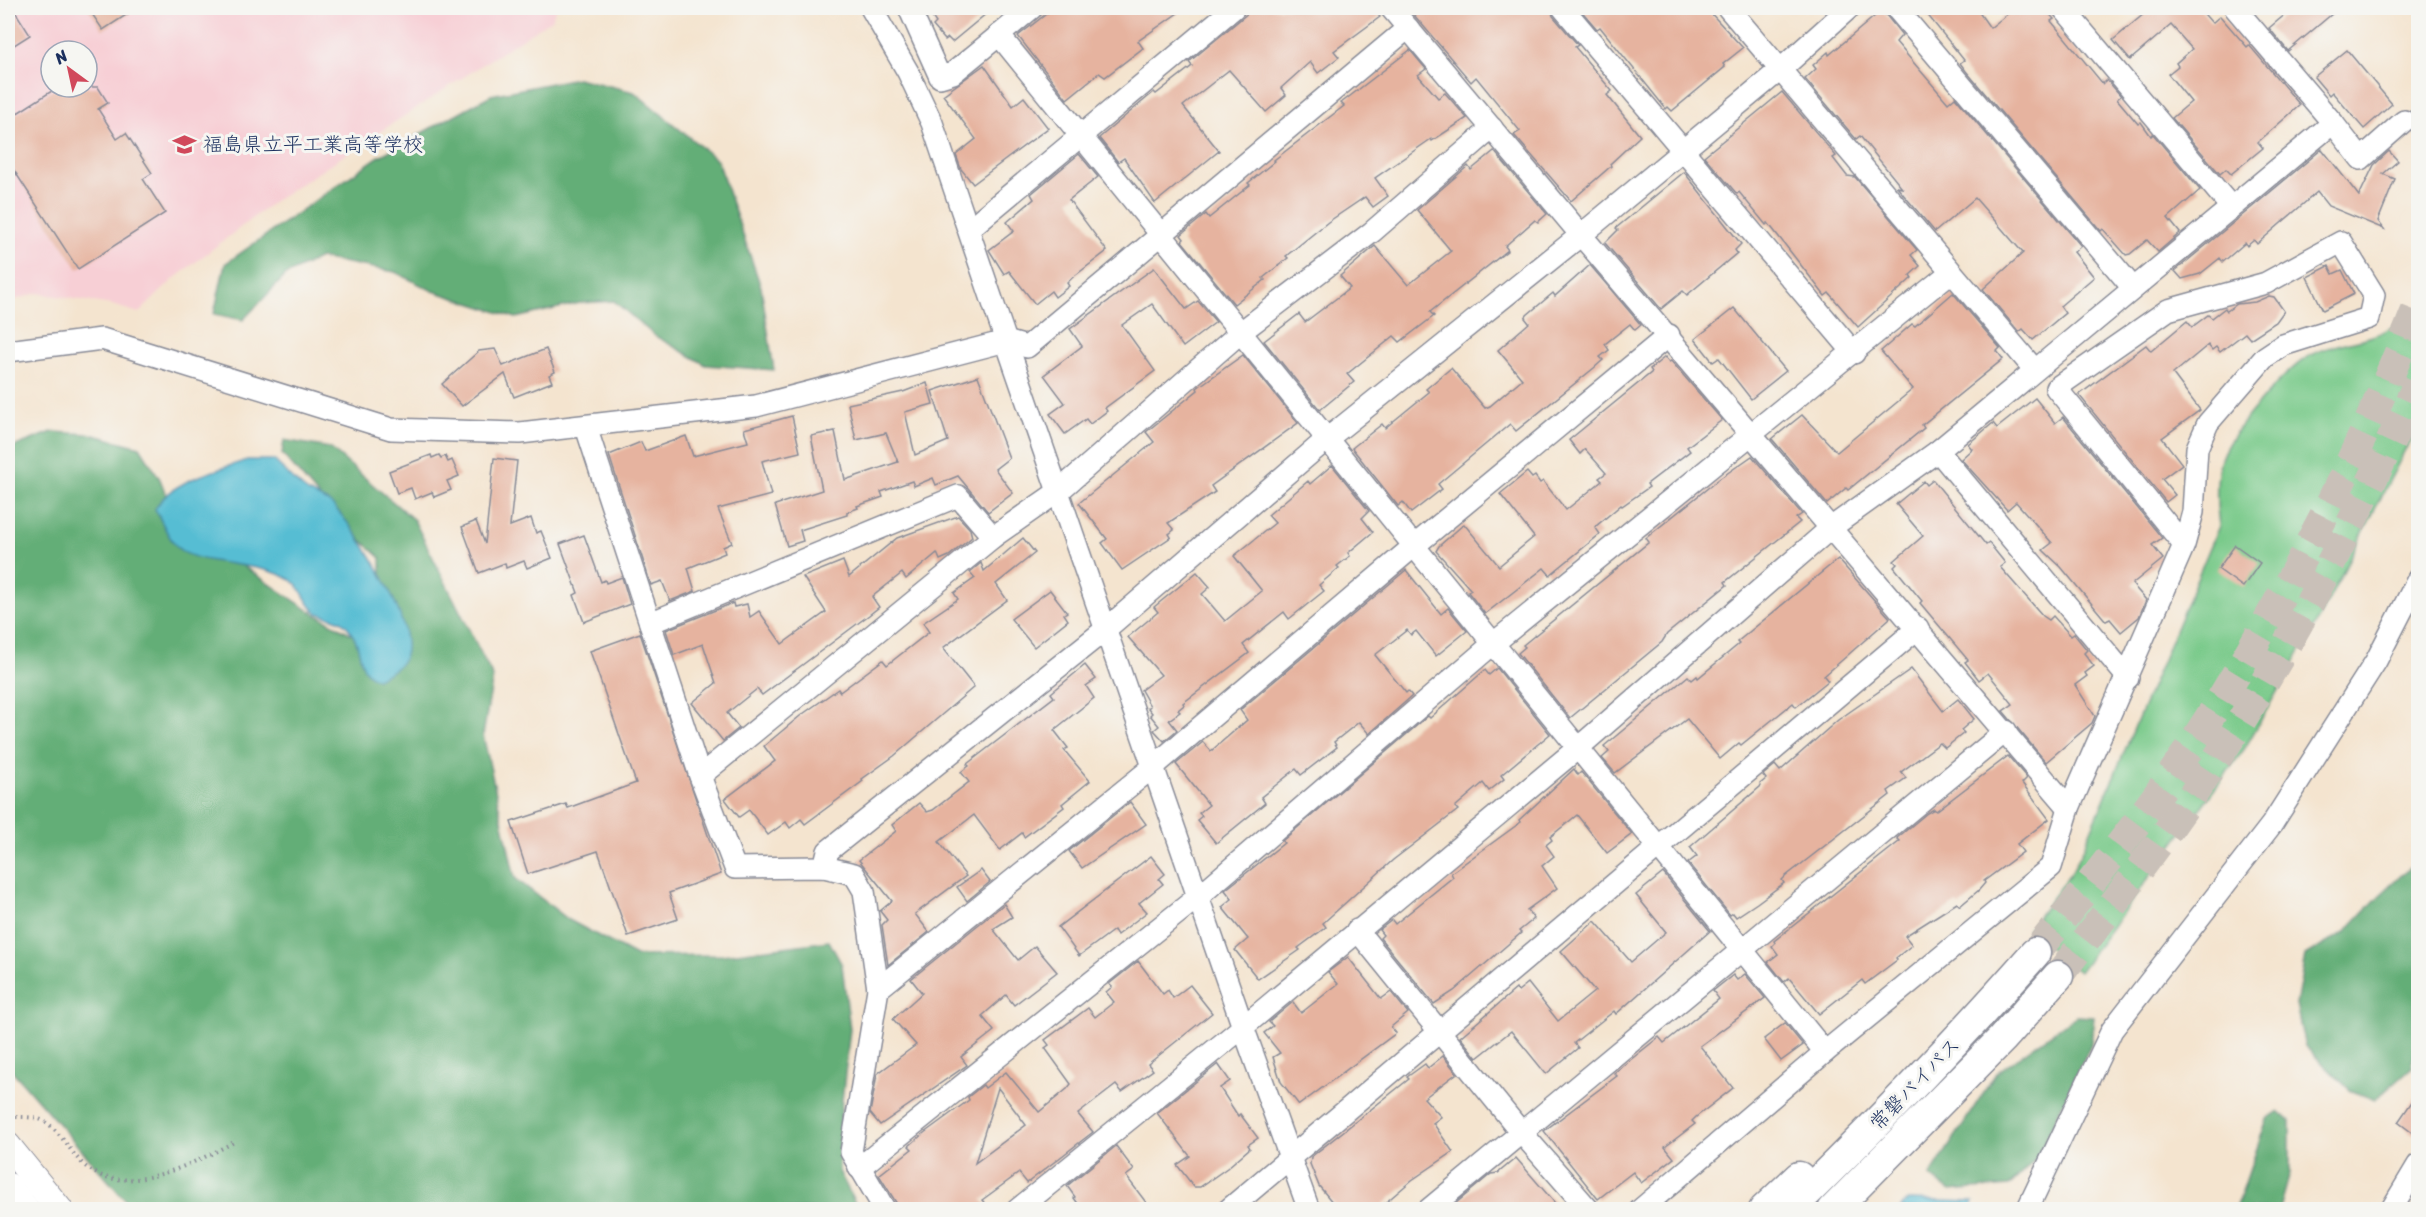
<svg xmlns="http://www.w3.org/2000/svg" width="2426" height="1217" viewBox="0 0 2426 1217" font-family="Sriracha,'Klee One',sans-serif">
<style>
.built{fill:#f7cfd5;fill-rule:evenodd}
.green{fill:#7aca8b;stroke:#4a7c74;stroke-width:1.5}
.forest{fill:#63ae77;stroke:#3f6e6a;stroke-width:1.5}
.water{fill:#56bdd3;stroke:#387698;stroke-width:1.5}
.building{fill:#e6b39f;fill-rule:evenodd}
.lines{fill:none;stroke-linecap:round;stroke-linejoin:round}
.highway-tunnel{stroke:#c9c0b8;stroke-width:30;stroke-dasharray:30 15;stroke-linecap:butt}
.minor-casing{stroke:#888a96;stroke-width:24}
.major-casing{stroke:#888a96;stroke-width:28}
.highway-casing{stroke:#888a96;stroke-width:33}
.path{stroke:#888a96;stroke-width:4;stroke-dasharray:1.5 4.5;stroke-linecap:butt}
.minor{stroke:#fff;stroke-width:21}
.major{stroke:#fff;stroke-width:26}
.highway{stroke:#fff;stroke-width:30}
.labels{text-anchor:middle;dominant-baseline:central;stroke-width:6;stroke-linejoin:round;paint-order:stroke}
.poi-label{font-size:20px;fill:#1b2f5e;stroke:#f6f6f2;text-anchor:start}
.street-label{font-size:20px;fill:#1b2f5e;stroke:#f6f6f2}
</style>
<rect width="100%" height="100%" fill="#f6f6f2"/>
<filter id="ink" filterUnits="userSpaceOnUse"><feTurbulence type="fractalNoise" baseFrequency=".0167" numOctaves="2"/><feDisplacementMap in="SourceGraphic" scale="12" xChannelSelector="R" yChannelSelector="G"/><feConvolveMatrix kernelMatrix="1 2 1 2 8 2 1 2 1" color-interpolation-filters="sRGB"/></filter>
<filter id="wash" filterUnits="userSpaceOnUse"><feTurbulence type="fractalNoise" baseFrequency=".008" numOctaves="4" result="noise"/><feDisplacementMap in="SourceGraphic" scale="24" xChannelSelector="R" yChannelSelector="G"/><feGaussianBlur stdDeviation="1.35" result="paint"/><feColorMatrix in="noise" values="0 0 0 0 0 0 0 0 0 0 0 0 0 0 0 0 0 1.4 0 .05"/><feComposite in="paint" operator="in"/></filter>
<g filter="url(#wash)">
<rect width="100%" height="100%" fill="#f4e4cf"/>
<path class="built" d="M 8,8 L 556,8 L 552,19 L 276,200 L 175,278 L 139,313 L 112,305 L 37,293 L 8,302 ZM 51,51 L 87,51 L 87,87 L 51,87 Z"/>
<path class="green" d="M 2396,324 L 2418,333 L 2418,425 L 2324,609 L 2245,748 L 2079,972 L 2028,930 L 2072,871 L 2083,850 L 2219,526 C 2216,504 2215,484 2220,462 C 2227,435 2286,368 2311,355 C 2338,340 2371,343 2396,324 Z"/>
<g class="forest">
<polygon points="577,78 634,92 717,160 761,287 774,370 706,365 655,336 614,301 580,303 516,318 433,291 395,272 320,258 286,275 243,320 214,314 225,264 378,157 491,95"/>
<polygon points="52,432 90,434 140,447 160,479 176,521 310,611 353,635 381,615 381,558 341,522 282,454 284,440 330,448 414,520 493,677 483,735 515,878 569,920 636,956 722,955 829,941 842,965 850,1029 841,1110 839,1171 858,1209 133,1209 8,1066 8,449"/>
<polygon points="2418,860 2418,1036 2412,1067 2375,1100 2350,1090 2305,1046 2296,1005 2305,956 2345,932 2379,896"/>
<polygon points="2076,1016 2094,1017 2091,1044 2037,1158 2009,1186 1950,1191 1930,1176 1996,1073"/>
<polygon points="2279,1111 2290,1121 2290,1173 2280,1209 2236,1209 2267,1119"/>
</g>
<g class="water">
<path d="M 247,460 L 274,460 C 284,470 294,481 304,489 C 312,496 324,498 332,505 C 357,528 421,627 403,660 C 398,669 386,674 377,679 C 357,671 363,654 354,637 C 343,616 336,621 318,613 C 307,607 304,592 296,584 C 270,560 199,568 178,548 C 168,538 162,521 155,509 C 172,479 217,471 247,460 Z"/>
<polygon points="1908,1200 1974,1202 1972,1209 1900,1209"/>
</g>
<g id="blocks">
<g class="building">
<polygon points="8,8 13,8 30,35 8,49"/>
<polygon points="88,8 137,8 103,30"/>
<polygon points="944,8 993,8 952,42 948,38 945,40 933,26 936,23 932,17"/>
<polygon points="1054,8 1185,8 1138,41 1143,48 1105,77 1099,73 1067,99 1018,36"/>
<polygon points="1254,8 1372,8 1380,17 1334,51 1339,57 1318,73 1310,62 1281,88 1286,95 1266,112 1229,70 1183,106 1219,151 1155,203 1124,158 1118,162 1099,138 1154,92 1156,94 1192,66 1189,62"/>
<polygon points="1408,8 1551,8 1553,16 1578,45 1575,47 1612,91 1607,95 1640,136 1610,164 1611,166 1571,201 1514,135 1520,131 1476,77 1471,82"/>
<polygon points="1579,8 1706,8 1743,48 1723,64 1725,67 1672,111 1668,107 1666,109 1600,27 1597,29"/>
<polygon points="1922,8 1976,8 1990,28 2015,8 2044,8 2054,19 2051,21 2103,84 2107,80 2121,96 2117,99 2138,124 2141,122 2151,136 2153,134 2200,190 2168,218 2180,233 2158,252 2147,240 2130,254 2126,255 2103,229 2101,231 1966,71 1960,63 1964,60"/>
<polygon points="2151,8 2199,8 2212,23 2220,16 2247,47 2249,45 2300,105 2258,142 2263,148 2231,174 2226,169 2220,174 2172,118 2191,102 2168,74 2178,66 2176,63 2192,49 2171,25 2130,60 2113,40"/>
<polygon points="2293,8 2339,8 2288,51 2269,28"/>
<polygon points="1882,10 1902,35 1896,42 1948,103 1955,97 2081,246 2074,252 2094,277 2060,306 2065,313 2033,340 2023,329 2019,332 1983,289 2023,253 1975,198 1935,232 1897,187 1902,188 1860,136 1856,139 1805,79 1816,69 1813,65 1828,52 1829,55"/>
<polygon points="1410,50 1426,69 1418,75 1438,98 1445,93 1467,118 1432,141 1431,139 1375,178 1388,196 1373,207 1365,197 1328,222 1286,256 1288,258 1263,278 1265,280 1234,304 1182,241 1184,239 1181,235 1206,214 1209,218 1250,185 1248,183 1275,161 1274,160 1344,106 1341,103"/>
<polygon points="2347,50 2392,104 2364,129 2332,92 2329,95 2314,77"/>
<polygon points="984,65 1013,106 1024,97 1048,128 973,184 961,169 956,155 976,139 943,95"/>
<polygon points="58,87 98,87 108,103 98,109 117,139 126,133 152,173 143,179 165,213 78,269 8,161 8,119"/>
<polygon points="1782,92 1836,156 1833,158 1847,176 1855,177 1917,250 1911,255 1920,266 1910,275 1912,278 1858,327 1829,293 1825,296 1768,223 1766,225 1739,192 1737,194 1704,156"/>
<polygon points="2322,149 2359,196 2374,165 2389,151 2398,161 2383,174 2395,179 2378,221 2384,229 2328,206 2317,192 2257,244 2254,240 2247,246 2245,243 2223,262 2220,258 2200,274 2182,279 2175,271"/>
<polygon points="1494,151 1547,214 1538,222 1535,220 1505,246 1508,250 1430,312 1434,316 1400,342 1394,336 1347,374 1354,382 1320,410 1264,341 1299,314 1305,322 1350,288 1340,276 1375,246 1408,285 1451,251 1417,210 1468,166 1471,170"/>
<polygon points="1079,154 1098,177 1069,200 1107,251 1072,278 1067,283 1069,286 1055,297 1051,291 1035,304 1009,271 1004,274 989,250 1014,231 1007,222 1034,199 1031,194"/>
<polygon points="1684,172 1741,244 1735,250 1737,253 1687,295 1683,291 1661,309 1605,243 1618,230 1616,228"/>
<polygon points="1590,265 1641,325 1635,330 1630,324 1605,344 1609,350 1600,357 1603,360 1594,368 1516,431 1510,424 1438,484 1442,489 1411,513 1403,502 1398,506 1352,448 1382,424 1385,428 1429,392 1426,389 1451,368 1485,408 1490,406 1522,379 1498,350 1529,323 1525,318 1527,315 1553,293 1555,296"/>
<polygon points="2329,266 2333,274 2342,270 2354,294 2323,310 2307,277"/>
<polygon points="1154,268 1186,309 1198,301 1216,322 1183,347 1152,304 1122,325 1155,371 1105,408 1107,411 1090,424 1086,419 1065,434 1050,414 1065,403 1044,375 1082,346 1070,329"/>
<polygon points="1953,293 2000,348 1997,351 2003,359 1922,425 1924,428 1848,490 1846,488 1827,504 1772,439 1802,415 1837,452 1913,389 1881,351 1912,324 1915,326"/>
<polygon points="2269,296 2274,297 2284,311 2276,322 2250,339 2245,333 2220,352 2216,347 2212,350 2208,345 2173,374 2200,410 2162,438 2182,464 2162,479 2175,495 2166,502 2079,395 2146,345 2151,351 2187,321 2192,327 2208,315 2212,318 2225,308 2227,311 2237,304 2255,302"/>
<polygon points="1734,308 1786,371 1751,399 1719,358 1713,362 1695,339"/>
<polygon points="495,349 503,366 546,349 555,372 549,375 552,382 514,397 505,374 462,406 442,384 479,351"/>
<polygon points="1243,355 1298,423 1211,486 1215,492 1168,523 1174,530 1169,534 1171,537 1122,570 1102,543 1107,539 1079,503 1154,442 1146,432 1198,390 1197,388"/>
<polygon points="1665,357 1669,362 1671,361 1722,420 1687,447 1690,451 1647,484 1649,487 1622,506 1621,505 1595,527 1600,534 1550,575 1544,568 1485,614 1468,592 1471,590 1436,551 1439,546 1464,524 1499,566 1534,537 1500,494 1527,472 1532,478 1535,476 1540,483 1543,481 1566,510 1602,481 1599,478 1606,473 1585,449 1580,454 1569,440 1652,372 1650,369"/>
<polygon points="978,376 1009,458 995,469 1013,493 988,512 958,476 936,485 933,478 914,486 912,481 881,492 883,497 857,506 858,508 847,512 847,515 800,530 803,541 787,546 775,505 822,490 811,436 835,431 845,480 898,462 886,433 856,440 848,404 903,392 927,383 933,404 905,412 915,455 948,441 932,391"/>
<polygon points="2035,398 2055,423 2063,417 2162,538 2152,545 2163,559 2132,584 2146,600 2139,617 2121,632 2110,619 2106,621 2061,567 2043,550 2052,543 2016,502 2007,510 1961,459 1972,449 1968,444 1993,423 1997,428"/>
<polygon points="792,416 800,452 762,461 771,495 718,509 732,543 723,547 725,553 688,568 695,591 670,601 662,581 651,585 609,455 641,442 645,451 686,436 693,456 748,442 744,429"/>
<polygon points="431,455 432,458 439,455 441,458 445,456 448,462 452,460 459,476 447,481 451,490 434,497 432,492 415,499 411,488 397,493 389,471"/>
<polygon points="1752,456 1802,514 1796,518 1800,522 1725,582 1727,585 1667,634 1662,642 1570,718 1518,653 1525,647 1523,645 1649,542 1646,538 1719,479"/>
<polygon points="494,458 517,461 510,526 531,518 536,533 541,531 552,558 527,568 524,561 506,568 505,563 479,573 462,527 476,521 485,544"/>
<polygon points="1332,465 1369,511 1362,518 1373,532 1348,553 1350,556 1337,566 1339,568 1319,585 1324,591 1289,619 1284,612 1243,645 1249,653 1183,703 1184,705 1178,710 1180,712 1169,720 1177,730 1164,741 1154,730 1159,726 1150,715 1152,713 1148,708 1150,706 1141,690 1161,675 1128,637 1158,612 1154,607 1197,572 1210,587 1202,594 1225,621 1262,591 1234,556 1275,523 1268,515 1308,481 1310,484"/>
<polygon points="1933,480 1986,545 1989,543 2005,563 2000,567 2043,616 2049,620 2053,616 2071,636 2074,634 2087,650 2084,653 2094,666 2085,673 2087,676 2075,685 2095,716 2092,723 2046,762 2003,711 2013,704 1988,673 1979,680 1965,662 1968,660 1920,603 1922,601 1894,567 1897,564 1894,561 1923,536 1896,504 1924,481 1927,485"/>
<polygon points="958,516 970,529 972,537 949,556 940,560 937,553 906,579 902,573 872,597 879,607 869,615 762,695 757,689 727,713 739,728 723,741 692,703 716,683 703,644 674,655 666,630 733,603 734,607 747,604 750,617 759,611 782,644 826,612 803,577 843,561 849,577 897,538"/>
<polygon points="584,535 601,582 605,580 606,583 622,577 630,604 584,622 574,595 578,593 560,544"/>
<polygon points="1023,538 1035,553 996,584 1007,600 943,648 974,687 894,756 862,779 863,781 805,824 801,819 790,828 786,822 768,835 749,810 739,817 725,799 775,761 764,746 800,716 838,689 840,692 883,660 887,665 929,632 923,623 958,599 954,593 975,578 970,572 981,563 984,571"/>
<polygon points="2235,545 2260,563 2243,587 2218,569"/>
<polygon points="1838,559 1890,618 1824,676 1828,681 1796,707 1793,703 1741,745 1739,743 1720,759 1687,719 1615,773 1602,758 1609,752 1604,746 1688,676 1692,680 1697,676 1698,678 1739,644 1737,642"/>
<polygon points="1406,570 1441,614 1448,608 1467,631 1436,656 1416,631 1411,635 1407,630 1375,655 1406,693 1408,691 1412,696 1369,734 1359,722 1334,742 1337,747 1301,775 1296,769 1261,797 1265,803 1216,843 1197,820 1202,816 1199,813 1209,805 1176,764 1203,742 1211,751 1247,720 1240,710"/>
<polygon points="1050,590 1067,612 1064,614 1068,620 1034,647 1011,619"/>
<polygon points="640,633 721,874 669,893 678,919 628,936 598,851 528,874 511,822 566,804 568,808 636,783 590,651"/>
<polygon points="1085,665 1096,679 1086,686 1094,698 1054,730 1068,748 1064,750 1090,781 1062,804 1064,807 1024,837 1022,833 1000,850 974,815 939,842 966,876 915,914 929,932 888,965 882,925 887,920 880,911 892,901 859,860 896,831 892,825 919,803 927,812 933,810 969,782 961,772 969,766 967,764 1054,697 1051,693"/>
<polygon points="1497,668 1550,734 1501,775 1504,779 1489,791 1483,783 1455,807 1458,810 1393,860 1323,923 1326,927 1298,948 1300,950 1258,979 1235,950 1248,939 1222,907 1232,899 1225,890 1284,843 1282,841 1428,716 1430,718 1485,670 1489,675"/>
<polygon points="1911,669 1943,711 1958,699 1974,719 1961,730 1964,733 1945,748 1940,743 1901,772 1906,778 1888,791 1890,795 1786,876 1782,880 1784,883 1757,903 1736,917 1733,913 1730,915 1688,863 1697,856 1690,847 1761,786 1760,784 1766,779 1763,775 1775,765 1780,771 1838,720"/>
<polygon points="2008,756 2027,778 2022,783 2049,819 2017,844 2023,852 1984,881 1985,883 1979,890 1960,906 1957,903 1905,936 1912,945 1896,958 1897,960 1865,984 1862,980 1819,1014 1789,978 1784,982 1768,962 1778,954 1772,946 1775,943 1774,941 1900,841 1897,838 1927,813 1934,809 1936,811"/>
<polygon points="1574,769 1578,775 1581,772 1632,834 1607,853 1577,815 1550,837 1552,840 1546,845 1554,856 1542,866 1557,888 1527,910 1534,919 1519,931 1521,933 1454,991 1434,1004 1380,938 1383,935 1379,930 1392,920 1395,924 1453,877 1451,873 1521,822 1519,820"/>
<polygon points="1130,802 1146,824 1082,868 1069,851"/>
<polygon points="1151,856 1165,874 1159,879 1163,884 1139,903 1147,912 1117,935 1114,930 1079,956 1058,927"/>
<polygon points="981,870 990,882 967,901 957,887"/>
<polygon points="1663,873 1710,931 1616,1014 1614,1011 1574,1043 1578,1048 1546,1074 1511,1031 1477,1058 1460,1037 1516,989 1518,991 1528,983 1558,1021 1595,991 1561,951 1595,921 1631,962 1666,932 1636,895"/>
<polygon points="1004,904 1012,917 993,929 1018,960 1035,946 1057,972 1014,1005 1006,995 982,1016 994,1031 961,1057 967,1065 880,1125 870,1113 877,1074 916,1045 893,1019 922,993 911,979"/>
<polygon points="1348,957 1381,999 1391,992 1408,1013 1391,1027 1396,1033 1299,1105 1281,1082 1273,1057 1280,1053 1264,1033 1273,1026 1269,1022 1293,1002 1301,1013 1338,984 1328,972"/>
<path d="M 1138,961 L 1163,994 L 1168,990 L 1173,998 L 1190,985 L 1212,1013 L 1148,1064 L 1153,1070 L 1122,1092 L 1116,1085 L 1078,1114 L 1093,1132 L 1027,1183 L 1019,1173 L 982,1200 L 990,1209 L 900,1209 L 879,1175 L 912,1149 L 909,1146 L 924,1133 L 969,1100 L 968,1097 L 983,1085 L 985,1088 L 1006,1072 L 1039,1112 L 1067,1089 L 1071,1084 L 1045,1048 L 1049,1045 L 1045,1040 L 1088,1008 L 1095,1017 L 1114,1002 L 1106,992 L 1112,987 L 1109,984 ZM 998,1088 L 1026,1125 L 975,1163 Z"/>
<polygon points="1745,974 1765,998 1700,1046 1733,1088 1696,1117 1692,1121 1695,1124 1665,1147 1674,1158 1641,1183 1633,1172 1598,1199 1544,1131 1617,1076 1614,1073 1659,1037 1664,1043 1719,999 1713,991 1733,975 1737,980"/>
<polygon points="1785,1023 1803,1045 1781,1061 1764,1039"/>
<polygon points="1443,1056 1457,1073 1424,1098 1441,1117 1433,1123 1453,1152 1412,1180 1378,1209 1338,1209 1319,1186 1310,1164 1311,1157 1409,1079 1407,1077 1425,1064 1428,1068"/>
<polygon points="1218,1064 1230,1081 1220,1088 1238,1116 1240,1114 1258,1138 1248,1145 1250,1148 1227,1168 1200,1187 1194,1187 1177,1165 1190,1156 1157,1113"/>
<polygon points="2418,1093 2418,1137 2398,1122"/>
<polygon points="1116,1146 1134,1170 1126,1176 1151,1209 1082,1209 1074,1198 1075,1197 1067,1186"/>
<polygon points="1516,1158 1560,1209 1449,1209 1491,1174 1498,1173"/>
</g>
</g>
</g>
<g filter="url(#ink)">
<use href="#blocks" fill-opacity="0" stroke="#888a96" stroke-width="1.5"/>
<g class="lines">
<g class="highway-tunnel">
<path d="M 2035,953 C 2089,885 2145,816 2193,743 C 2282,606 2359,458 2418,305"/>
<path d="M 2058,976 C 2112,906 2166,837 2214,763 C 2294,643 2358,513 2418,383"/>
</g>
<defs>
<g id="minor">
<polyline points="871,8 908,72 932,123 1006,341 1027,347 1408,28"/>
<polyline points="909,8 940,77 953,73 1032,8"/>
<polyline points="1391,8 1581,235 2069,808"/>
<polyline points="1563,8 1854,353"/>
<polyline points="1728,8 2034,369"/>
<polyline points="1896,8 2133,288"/>
<polyline points="2063,8 2231,207"/>
<polyline points="2235,8 2333,123 2361,159 2404,121"/>
<polyline points="999,35 1825,1052"/>
<polyline points="970,228 1234,8"/>
<polyline points="8,351 102,339 391,429 520,433 756,406 1006,341 1243,1027 1309,1210"/>
<polyline points="586,427 700,776 735,868 824,867 854,874 864,891 878,989 851,1152 885,1210"/>
<polyline points="1938,451 2128,678"/>
<polyline points="650,623 958,496 993,537"/>
<polyline points="700,776 993,537 1059,491 1241,332 1372,232 1492,128"/>
<polyline points="824,867 828,851 1106,629 1327,439 1581,235 1780,70 1849,8"/>
<polyline points="1357,930 1521,1132 1589,1210"/>
<polyline points="878,989 1153,767 1414,546 1669,335"/>
<polyline points="859,1168 1199,896 1494,643 1951,272"/>
<polyline points="1017,1210 1243,1027 1578,748 1832,527 1938,451 2333,123"/>
<polyline points="1228,1210 1918,628"/>
<polyline points="1428,1210 2006,731"/>
<polyline points="1640,1210 1825,1052 2051,867 2069,808 2184,545 2193,512 2197,448 2208,423 2265,357 2283,345 2369,318 2374,295 2341,242 2266,283 2168,310 2056,388 2184,545"/>
<polyline points="2027,1210 2112,1030 2272,824 2376,661 2418,579"/>
<polyline points="2391,1210 2418,1165"/>
</g>
<g id="major">
<polyline points="8,1146 60,1210"/>
<polyline points="8,1186 27,1210"/>
</g>
<g id="highway">
<polyline points="1764,1210 1799,1177"/>
<path d="M 1789,1210 C 1874,1127 1957,1042 2035,953"/>
<polyline points="1833,1210 2002,1039 2058,976"/>
</g>
</defs>
<use href="#minor" class="minor-casing"/>
<use href="#major" class="major-casing"/>
<use href="#highway" class="highway-casing"/>
<path class="path" d="M 16,1117 C 23,1117 32,1117 39,1119 C 57,1125 68,1149 81,1162 C 119,1203 197,1162 236,1141"/>
<use href="#minor" class="minor"/>
<use href="#major" class="major"/>
<use href="#highway" class="highway"/>
</g>
</g>
<defs>
<symbol id="school-bare" viewBox="-9 -9 18 18"><path d="M0-5L7-2L0 1L-7-2ZM-4 1L0 2.5L4 1V4Q0 6-4 4Z" fill="#d1495b" stroke="#f6f6f2" stroke-width="2.5" paint-order="stroke"/></symbol>
</defs>
<g fill-rule="evenodd">
<use href="#school-bare" x="168" y="128" width="33" height="33"/>
</g>
<g class="labels">
<g class="poi-label">
<text x="203" y="144">福島県立平工業高等学校</text>
</g>
<g class="street-label">
<text transform="translate(1915 1084) rotate(-46)">常磐バイパス</text>
</g>
</g>
<rect width="2426" height="1217" fill="none" stroke="#f6f6f2" stroke-width="30"/>
<g transform="translate(69 69) rotate(327)"><circle r="28" fill="#f6f6f2" stroke="#9ea6b7" stroke-width="1.5"/>
<path d="M0-4.5L10 22L0 15L-10 22Z" fill="#d1495b"/>
<text y="-9" font-size="16" font-weight="bold" text-anchor="middle" fill="#1b2f5e">N</text>
</g>
</svg>
